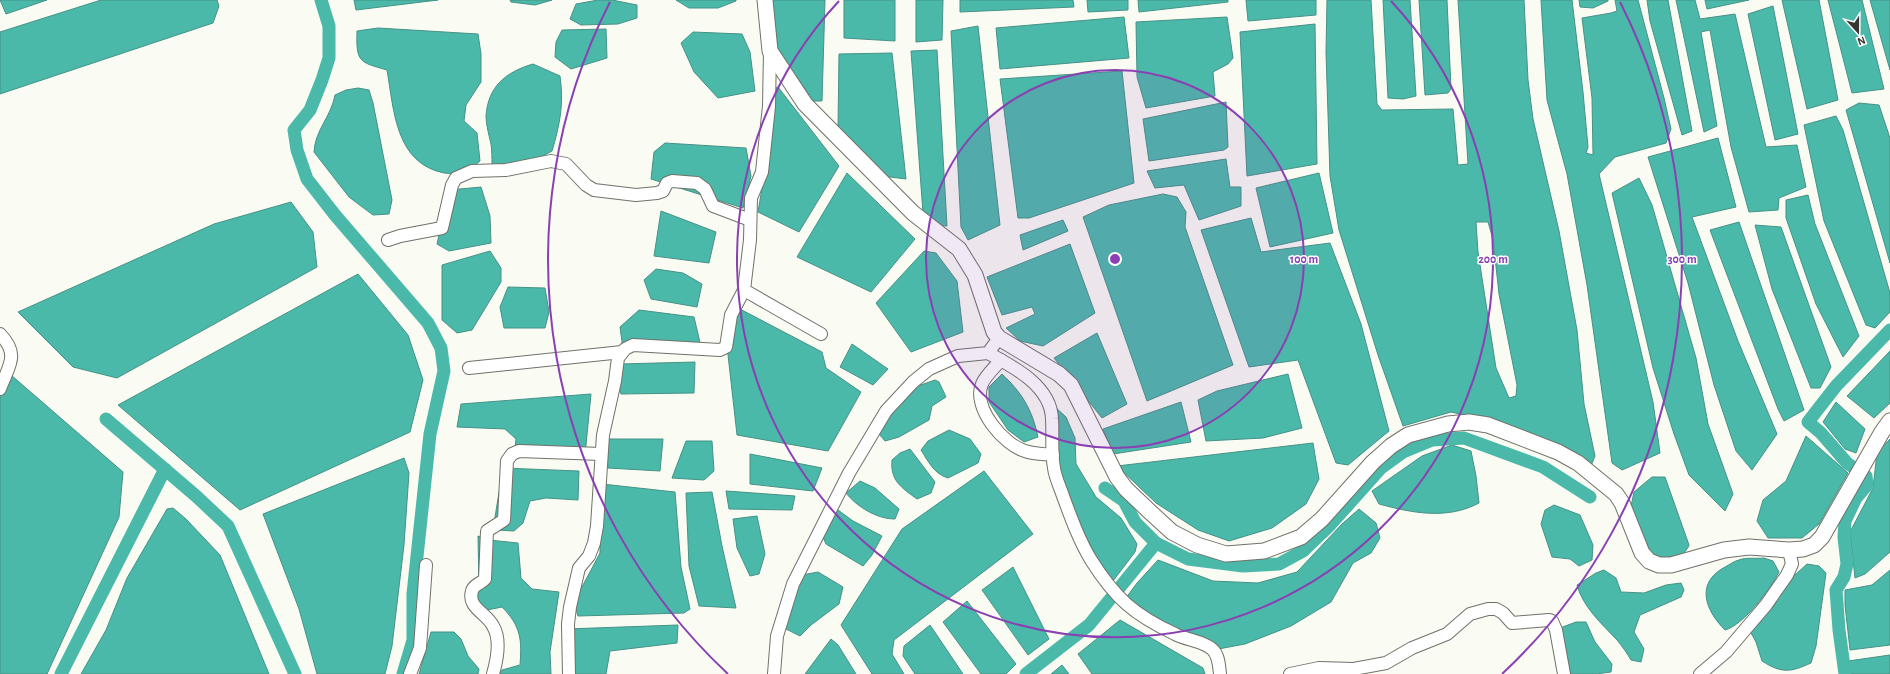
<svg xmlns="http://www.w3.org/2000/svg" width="1890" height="674" viewBox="0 0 1890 674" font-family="'Alegreya Sans',sans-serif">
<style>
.water{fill:#4bb9aa;stroke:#459286;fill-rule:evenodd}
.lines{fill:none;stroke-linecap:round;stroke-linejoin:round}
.canal{stroke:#4bb9aa;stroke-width:13}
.minor-casing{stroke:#70716a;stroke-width:14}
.tertiary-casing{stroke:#70716a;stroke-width:17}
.minor{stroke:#fff;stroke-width:12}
.tertiary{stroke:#fff;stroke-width:15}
.ring{fill:none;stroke:#8a40b2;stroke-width:2}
.centre{fill:#8a40b2;stroke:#fff;stroke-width:2}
.ring-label{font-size:12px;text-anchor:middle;font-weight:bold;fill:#8a40b2;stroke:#fff;stroke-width:3;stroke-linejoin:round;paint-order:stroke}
</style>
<rect width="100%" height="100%" fill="#fafcf3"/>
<g class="water">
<polygon points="0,0 47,0 6,14"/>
<polygon points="101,0 217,0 219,6 213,23 0,94 0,32"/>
<polygon points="354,0 438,0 356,10"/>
<polygon points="510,0 552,0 535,5 511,2"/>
<polygon points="598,0 612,0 637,5 637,18 618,24 581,25 570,19 576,4"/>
<polygon points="676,0 736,0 736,1 718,8 689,8"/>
<polygon points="769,0 825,0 822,101 813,101 774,44"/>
<polygon points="844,0 895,0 895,41 844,38"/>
<polygon points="916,0 943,0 942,40 916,42"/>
<polygon points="960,0 1073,0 1074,7 960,12"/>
<polygon points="1087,0 1128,0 1128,10 1088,12"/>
<polygon points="1138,0 1228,0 1228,2 1139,12"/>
<polygon points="1246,0 1316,0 1316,15 1248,21"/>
<path d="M 1327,0 L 1371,0 L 1377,104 L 1382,110 L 1453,109 L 1458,165 L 1468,164 L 1458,0 L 1524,0 L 1528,80 L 1533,119 L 1559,231 L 1577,330 L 1584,404 L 1595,456 L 1591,466 L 1581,456 L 1528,432 L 1491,421 L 1451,412 L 1403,426 L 1378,355 L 1339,230 L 1330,176 L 1326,52 ZM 1476,222 L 1488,222 L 1493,239 L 1499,294 L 1517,385 L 1516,396 L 1509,398 L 1496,368 L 1478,252 Z"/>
<polygon points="1383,0 1410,0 1416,96 1403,99 1388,98"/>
<polygon points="1419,0 1447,0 1451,89 1448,93 1425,95"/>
<polygon points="1541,0 1572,0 1583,92 1588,147 1586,153 1593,155 1592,98 1582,18 1611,13 1617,11 1615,0 1638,0 1664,98 1671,129 1666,143 1615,157 1599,174 1653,402 1660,453 1622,470 1612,463 1587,285 1567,174 1547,100"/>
<polygon points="1579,0 1608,0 1608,1 1593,8 1580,7"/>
<polygon points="1647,0 1668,0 1692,131 1682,135 1650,21"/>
<polygon points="1676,0 1695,0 1700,19 1735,14 1766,147 1797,145 1806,187 1779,198 1778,210 1749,212 1731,147 1710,30 1701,32 1717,126 1704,132"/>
<polygon points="1705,0 1749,0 1707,9"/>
<polygon points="1782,0 1819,0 1838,100 1807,109"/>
<polygon points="1828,0 1862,0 1884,89 1852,93"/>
<polygon points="1870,0 1890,0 1890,70"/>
<polygon points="1773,6 1798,134 1775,140 1748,14"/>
<polygon points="1124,17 1129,58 1000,69 996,28"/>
<polygon points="1227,17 1233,58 1228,64 1213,72 1215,96 1146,108 1137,77 1136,22"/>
<polygon points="1315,24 1317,164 1247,176 1240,32"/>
<polygon points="978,26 1000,225 968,240 961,227 951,31"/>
<path d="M 378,28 L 478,34 L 481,54 L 481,82 L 466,105 L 464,121 L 477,133 L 480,161 C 470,170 458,175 444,173 C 395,163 394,110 387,70 C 359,62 356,62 357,31 Z"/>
<polygon points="606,29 607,58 571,69 555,57 556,42 562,30"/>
<polygon points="693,32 742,34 750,52 755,91 718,98 694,72 681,43"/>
<polygon points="937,50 947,226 935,225 923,213 911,51"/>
<polygon points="892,53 906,179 882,176 838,127 839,54"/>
<path d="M 533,64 L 560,76 C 564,104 560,124 552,151 L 530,163 L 492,165 C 492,158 492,151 491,144 C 489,135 486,125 486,116 C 488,86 506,72 533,64 Z"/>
<polygon points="1122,71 1134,183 1029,218 1018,218 1000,79"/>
<polygon points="778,87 839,166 799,232 758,212 774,116 774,89"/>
<path d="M 358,88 L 369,90 L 373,103 L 392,200 L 389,214 L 373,215 L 349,197 L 314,152 C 315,130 331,117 335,95 L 346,90 Z"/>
<polygon points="1226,102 1228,147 1224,150 1149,161 1143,119"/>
<polygon points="1859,103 1879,105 1890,138 1890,263 1846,110"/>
<polygon points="1836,116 1843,130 1890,293 1890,312 1875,328 1866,325 1824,221 1804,125"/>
<polygon points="1718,138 1736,207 1692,217 1738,341 1777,434 1752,470 1736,451 1714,385 1688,283 1648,157"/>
<polygon points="665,143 746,148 751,176 743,208 651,179 654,152"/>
<polygon points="1226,159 1230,187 1241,187 1241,206 1199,220 1184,185 1155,188 1147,171"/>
<polygon points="847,173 915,239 871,292 797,257"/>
<polygon points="1319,173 1333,233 1270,247 1256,188"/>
<polygon points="1639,178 1652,205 1696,358 1708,424 1733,494 1725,511 1689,475 1674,434 1653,368 1612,193"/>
<polygon points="481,187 490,216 491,243 449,251 437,244 449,190"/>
<polygon points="1163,194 1177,197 1186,212 1185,227 1233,365 1147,401 1083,217 1109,205"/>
<polygon points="1808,195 1815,224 1859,336 1843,357 1816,304 1786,218 1786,200"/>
<polygon points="291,202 313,232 317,267 117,378 73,367 18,312 214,224"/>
<polygon points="661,211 716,232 709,263 654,256"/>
<polygon points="1251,218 1261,252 1330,243 1361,324 1389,431 1348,465 1336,463 1298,360 1249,367 1201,230"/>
<polygon points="1063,220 1068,231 1023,250 1020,235"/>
<polygon points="1739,222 1804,410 1784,421 1778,409 1710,230"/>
<polygon points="1755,225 1781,227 1831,367 1820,388 1811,388 1772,289"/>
<polygon points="1070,244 1095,313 1043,346 1020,341 1006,328 1035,314 1032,307 1002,315 987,277"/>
<polygon points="490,251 501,268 501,282 472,330 457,333 442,320 442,265"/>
<polygon points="924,251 936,253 957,281 963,332 911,352 876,303"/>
<polygon points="656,269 683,273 702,284 697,307 651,299 644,280"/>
<polygon points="358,274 408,335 423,380 410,432 240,510 118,405"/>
<polygon points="508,287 545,288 549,312 545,328 504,328 500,307"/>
<polygon points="738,308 822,352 826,368 861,392 828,451 737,435 726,337"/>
<polygon points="639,310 694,317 702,351 623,349 620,327"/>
<polygon points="1097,333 1127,404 1102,418 1054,358"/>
<polygon points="852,344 888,369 873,385 840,367"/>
<polygon points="1890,351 1890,403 1874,418 1847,396"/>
<polygon points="695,362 694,393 621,394 618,383 620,364"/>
<path d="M 1002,374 C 1022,393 1032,409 1038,437 L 1024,442 L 1008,430 L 989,402 L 989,387 Z"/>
<polygon points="1288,374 1302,428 1263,438 1206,441 1198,400 1217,391"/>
<polygon points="11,375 123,472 119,517 47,674 0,674 0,398"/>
<polygon points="935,380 939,382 946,397 932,406 929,420 899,437 885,441 879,434 885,419 918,386"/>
<polygon points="591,394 585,455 514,457 516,439 505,429 457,427 461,404"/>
<polygon points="1042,395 1066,417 1075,438 1076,464 1096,497 1121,518 1137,544 1135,552 1110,585 1060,498"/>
<polygon points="1181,402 1191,442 1113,454 1103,429"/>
<polygon points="1836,402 1865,429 1856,453 1845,449 1823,422"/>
<path d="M 949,430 L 970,439 L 981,454 L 978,463 L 948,478 C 934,474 928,461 921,450 L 928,441 Z"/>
<polygon points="1806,436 1848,473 1819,524 1802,538 1768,538 1757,521 1763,500 1786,481"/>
<polygon points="605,439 663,439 660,471 608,468"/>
<polygon points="1890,439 1890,552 1865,574 1855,578 1850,532 1873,488 1877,453"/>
<polygon points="686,441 712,441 714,471 704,480 672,478"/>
<polygon points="1313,443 1319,479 1306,504 1272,528 1229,541 1198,530 1156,503 1117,466"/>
<path d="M 1452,445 L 1471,451 L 1476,476 L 1479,503 C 1447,520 1412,513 1379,504 L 1372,491 L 1422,456 Z"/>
<path d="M 910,449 L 935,482 L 931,493 L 917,499 C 902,488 890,481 892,460 L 900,453 Z"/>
<polygon points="750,454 822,468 813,491 750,484"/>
<polygon points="404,458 409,473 404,545 392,646 385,674 317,674 299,609 263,514"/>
<polygon points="503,468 579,471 578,500 546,498 530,501 523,523 514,531 496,530 495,517"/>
<polygon points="984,471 1033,534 894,640 892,654 904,674 872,674 841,625 902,529"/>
<path d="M 1652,477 L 1665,477 L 1689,545 C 1685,556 1672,562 1660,558 C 1655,557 1650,553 1646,551 L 1630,511 L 1634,492 Z"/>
<path d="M 860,481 L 875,488 L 899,509 L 895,519 C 877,519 857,507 846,493 Z"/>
<polygon points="602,484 675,492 681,567 690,609 684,613 578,616 574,602 600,553 600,494"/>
<polygon points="726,491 795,496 792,510 729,509"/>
<polygon points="712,492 722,546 736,608 699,606 689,566 686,493"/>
<polygon points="1554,505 1580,515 1593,545 1592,560 1579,566 1570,559 1552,557 1541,524 1545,510"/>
<polygon points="173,508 186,519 220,555 269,674 81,674 106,630 127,578 167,509"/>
<polygon points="1359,509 1376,523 1380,538 1371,553 1353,563 1331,602 1291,626 1245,644 1213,650 1123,602 1137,583 1158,560 1213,581 1258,583 1297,572 1342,524"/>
<polygon points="838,510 853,521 882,536 872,555 863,566 826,544 822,535"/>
<polygon points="757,516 765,554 759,574 750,576 737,548 733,519"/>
<path d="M 478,536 L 489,540 L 518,543 L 521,578 L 532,589 L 559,592 L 550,652 L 551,674 L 500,674 L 502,670 L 520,665 C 522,640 521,626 502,607 L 487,610 L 468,597 L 479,591 Z"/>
<path d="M 1764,558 L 1773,561 L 1779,572 C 1770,589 1744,625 1725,630 C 1705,610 1695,583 1725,567 C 1729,565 1734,561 1739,560 C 1746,557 1756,559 1764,558 Z"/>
<path d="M 1807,564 L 1819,566 L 1826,573 L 1816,646 L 1811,663 C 1791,672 1782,674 1762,661 L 1756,642 L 1750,631 L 1774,606 L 1785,584 Z"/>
<polygon points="1013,567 1049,639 1028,655 982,590"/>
<path d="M 1604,570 L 1616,578 L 1621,592 L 1644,593 L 1666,585 L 1681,583 L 1684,590 L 1681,597 L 1640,615 L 1634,632 L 1644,649 L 1641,662 L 1631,660 C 1627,653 1622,646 1617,640 C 1601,623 1583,607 1577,585 L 1596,573 Z"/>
<polygon points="1890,570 1890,645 1850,650 1845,605 1845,590 1872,585"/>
<polygon points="818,572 843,587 839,604 811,625 800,636 782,627 802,575"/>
<polygon points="967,601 1016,664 1006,674 981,674 943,622"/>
<polygon points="1120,620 1203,668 1205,674 1092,674 1078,654"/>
<polygon points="1576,622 1586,622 1595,642 1612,664 1611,672 1596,674 1559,674 1560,628"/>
<polygon points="678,625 677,643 610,651 606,674 566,674 566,629"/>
<polygon points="930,625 963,674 915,674 903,656 904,646"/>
<polygon points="431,632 454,632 461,639 468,656 479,669 478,674 419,674"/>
<polygon points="831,639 838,645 856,674 805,674"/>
<polygon points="1890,655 1890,674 1851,674 1848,661"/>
<polygon points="1062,665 1069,674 1051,674"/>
</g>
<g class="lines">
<g class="canal">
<polyline points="321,0 329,26 329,58 322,80 310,110 294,130 297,150 307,179 335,215 428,323 441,348 444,371 430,434 413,594 413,640 403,674"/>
<polyline points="106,419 196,496 228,526 295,674"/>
<polyline points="1105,488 1124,501 1135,522 1156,543 1188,559 1243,566 1279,564 1303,551 1330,525 1381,468 1403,452 1432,440 1464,438 1543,467 1590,497"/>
<polyline points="61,674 165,469"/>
<polyline points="1026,674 1089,625 1156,543"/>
<polyline points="1845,674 1839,630 1836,590 1844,577 1847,564 1844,537 1845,521 1856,498 1867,485 1866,476 1847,463 1821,433 1808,422 1836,386 1890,330"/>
</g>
<defs>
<g id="minor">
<polyline points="388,240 400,236 442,228 452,185 456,178 472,171 506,170 551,161 566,164 586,185 594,190 636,195 657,193 663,191 667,183 672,181 697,183 705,189 713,206 750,220"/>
<polyline points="744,290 821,334"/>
<path d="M 0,334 C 20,355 9,365 0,389"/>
<path d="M 988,353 C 1014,367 1051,386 1052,419 C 1053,435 1051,452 1054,468 C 1055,477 1060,487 1063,496 C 1071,518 1079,540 1091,560 C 1115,598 1134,615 1175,634 C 1186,640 1203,641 1212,649 C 1219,655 1219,666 1220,674"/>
<path d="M 1001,360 C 995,367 985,376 982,384 C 972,408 1004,445 1025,451 C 1034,454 1044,454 1053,455"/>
<polyline points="469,368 622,352"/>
<polyline points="410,674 420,648 426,565"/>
<path d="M 493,674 C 497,660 501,639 493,626 C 487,613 467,608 472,591 C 473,585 482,583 485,579 L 487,531 L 504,520 L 507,461 L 512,454 L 519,451 L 601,454"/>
<polyline points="569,674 568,624 570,607 579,568 589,556 594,543 597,526 603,435 615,381 618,358 625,349 633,345 720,350 726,347 731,315 744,290 750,240 751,198 762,172 769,106 770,51"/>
<polyline points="774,674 777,636 793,584 849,473 886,411 913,382 929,369 958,356 988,353 999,338"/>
<polyline points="1290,674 1319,668 1354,669 1386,663 1412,648 1447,634 1470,614 1488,609 1496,609 1503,613 1512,623 1549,620 1552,621 1556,630 1564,674"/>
<polyline points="1700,674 1726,652 1766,605 1787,575 1792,564 1789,550"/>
</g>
<polyline id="tertiary" points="765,0 770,51 805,104 913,213 959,249 975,275 994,332 999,338 1059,374 1071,385 1117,477 1126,489 1148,510 1172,532 1197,545 1226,554 1264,551 1301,537 1322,519 1373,462 1391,446 1408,435 1448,424 1469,422 1488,425 1558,452 1578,463 1616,494 1622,503 1642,553 1649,561 1659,565 1671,565 1724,550 1749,547 1789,550 1803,549 1814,545 1822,537 1882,432 1890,421"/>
</defs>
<use href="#minor" class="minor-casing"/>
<use href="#tertiary" class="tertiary-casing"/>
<use href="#minor" class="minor"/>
<use href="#tertiary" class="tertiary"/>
</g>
<circle cx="1115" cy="259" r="189" fill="#8a40b2" fill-opacity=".12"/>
<g class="ring">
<circle cx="1115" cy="259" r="189"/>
<path d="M1391 1A378 378 0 1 1 839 1"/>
<path d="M728 674A567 567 0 0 1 610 2M1620 2A567 567 0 0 1 1502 674"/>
</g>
<circle cx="1115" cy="259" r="6" class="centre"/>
<g class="ring-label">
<text x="1304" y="263">100 m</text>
<text x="1493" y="263">200 m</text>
<text x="1682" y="263">300 m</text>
</g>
<g transform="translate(1858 32) rotate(159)" stroke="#ffffff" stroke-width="3" paint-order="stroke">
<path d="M0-3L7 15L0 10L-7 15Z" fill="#363633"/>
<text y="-6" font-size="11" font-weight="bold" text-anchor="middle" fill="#363633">N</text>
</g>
</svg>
